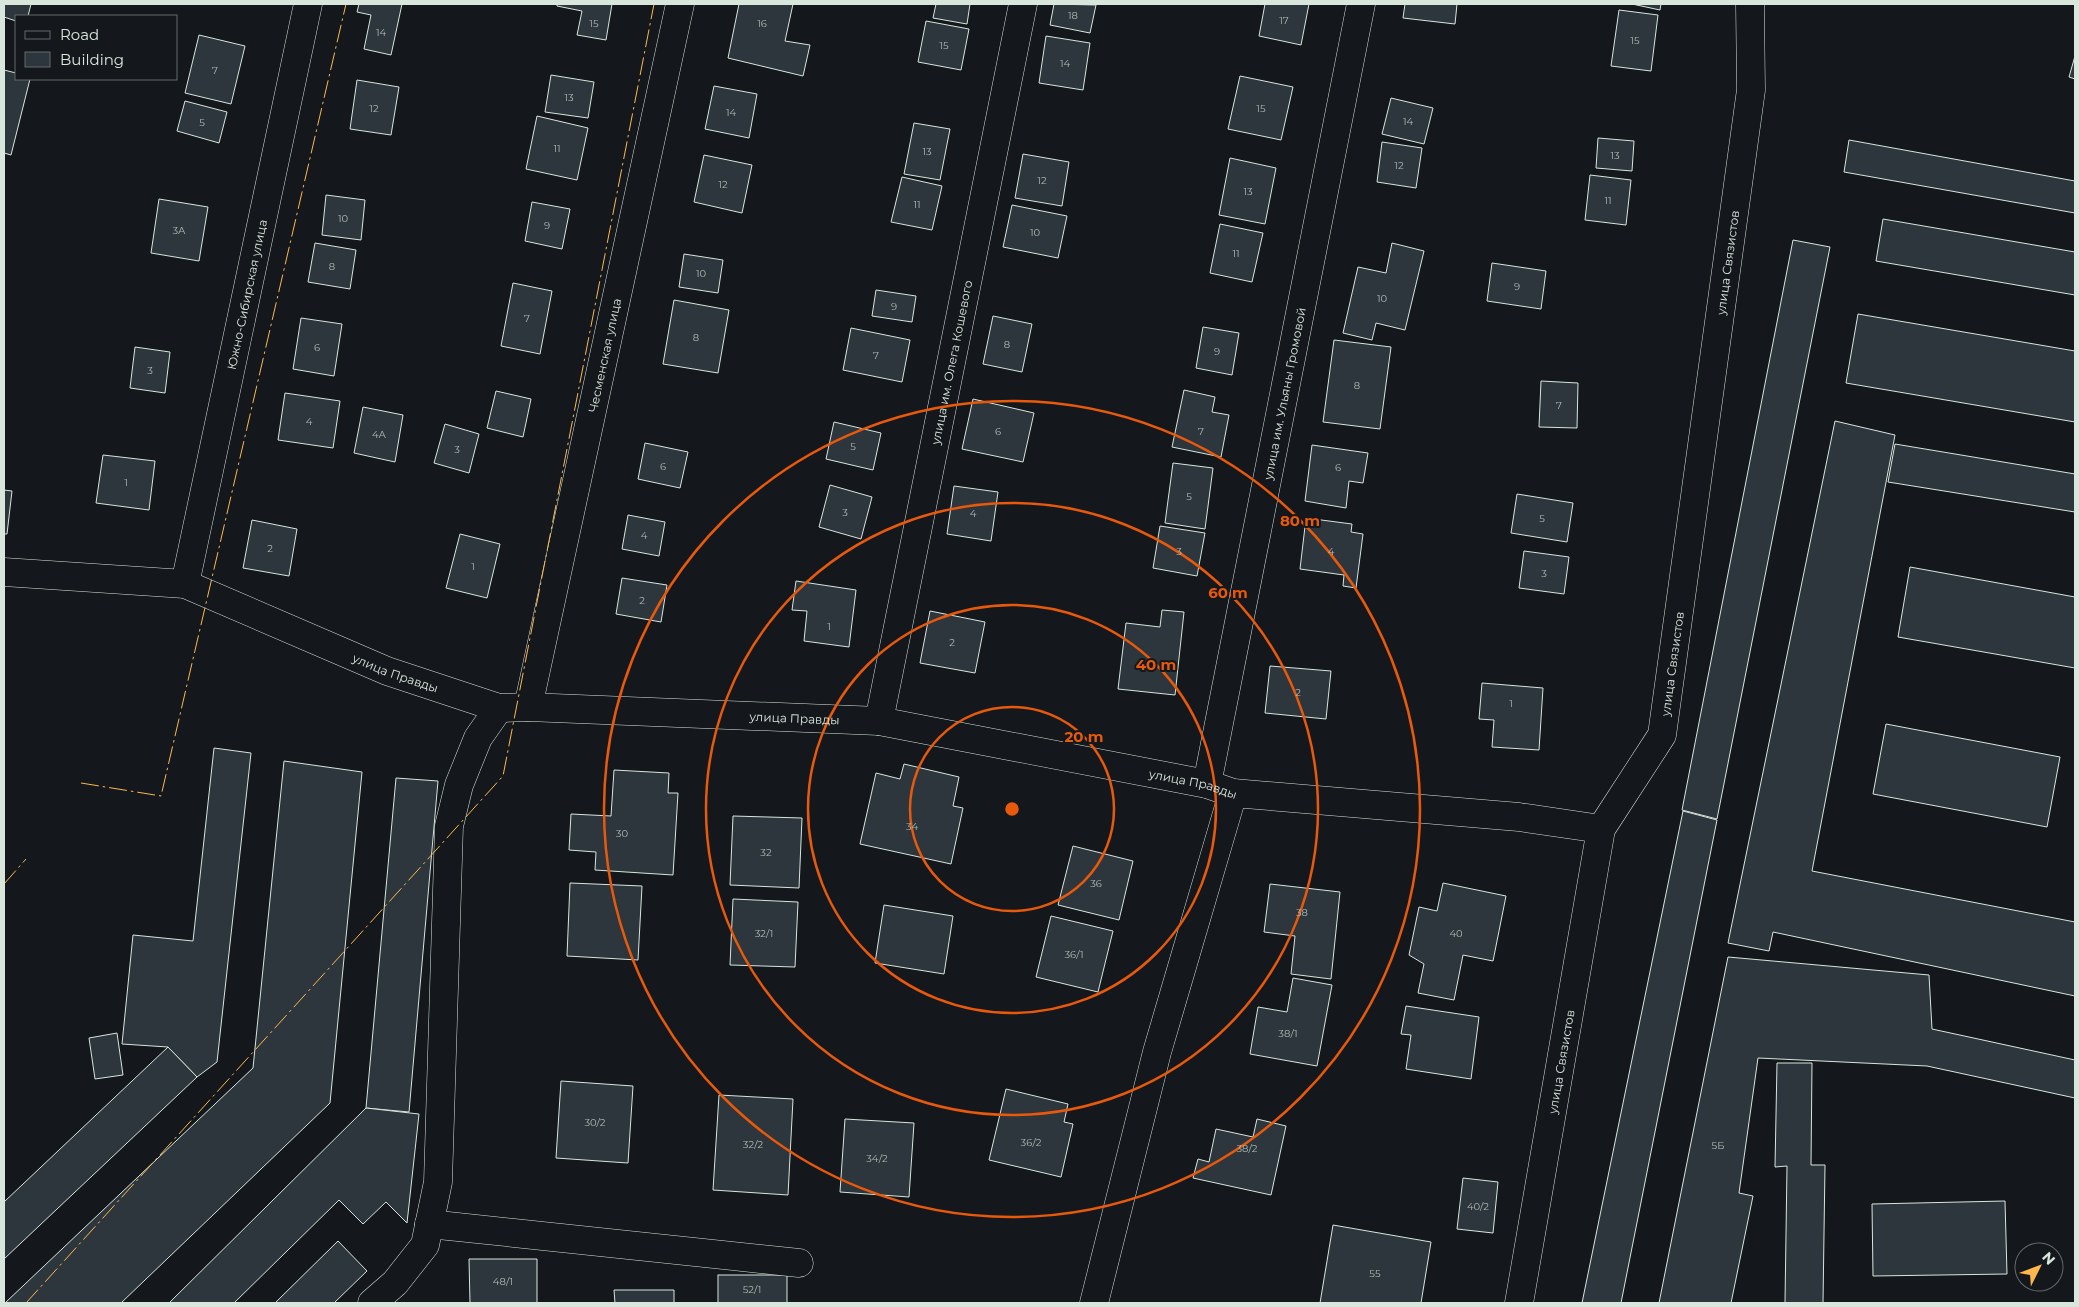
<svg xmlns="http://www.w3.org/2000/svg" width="2079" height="1307" viewBox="0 0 2079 1307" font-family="Montserrat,sans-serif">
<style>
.building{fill:#2c363c;stroke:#d8e6dc}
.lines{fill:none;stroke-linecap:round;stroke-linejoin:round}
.street-casing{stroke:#d8e6dc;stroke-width:29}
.street{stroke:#14181c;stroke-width:28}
.power{stroke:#ffb74d;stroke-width:1;stroke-dasharray:18 4 2.5 4;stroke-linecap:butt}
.ring{fill:none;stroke:#e8590c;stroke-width:2.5}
.labels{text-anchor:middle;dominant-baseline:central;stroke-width:4;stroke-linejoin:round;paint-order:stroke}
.number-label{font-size:10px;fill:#adbab4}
.street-label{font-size:12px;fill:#d8e6dc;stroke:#14181c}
.centre{fill:#e8590c;stroke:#14181c;stroke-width:2.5}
.ring-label{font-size:15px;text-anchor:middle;font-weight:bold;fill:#e8590c;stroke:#14181c;stroke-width:4;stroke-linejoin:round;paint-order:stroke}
</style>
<rect width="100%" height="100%" fill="#14181c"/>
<g class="building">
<polygon points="4,4 31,4 28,16 16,16 16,21 4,17"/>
<polygon points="359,4 402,4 391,55 364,49 371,15 357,12"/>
<polygon points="557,4 612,4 606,40 577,35 582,11 557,6"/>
<polygon points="739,4 793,4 785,41 810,45 803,76 728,58"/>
<polygon points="936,4 970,4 967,24 933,18"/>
<polygon points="1054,4 1096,5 1090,33 1050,25"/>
<polygon points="1265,4 1309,4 1301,45 1259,36"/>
<polygon points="1405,4 1457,4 1455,24 1403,18"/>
<polygon points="1632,4 1661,4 1660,10"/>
<polygon points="1619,10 1658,15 1651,71 1611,66"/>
<polygon points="926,21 969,29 961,70 918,62"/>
<polygon points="199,35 245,46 231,104 185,93"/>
<polygon points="1046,36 1090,43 1083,90 1039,83"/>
<polygon points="2075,56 2075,79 2069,77"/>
<polygon points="4,70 16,73 16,79 30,79 11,155 4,153"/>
<polygon points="551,75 594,82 588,118 545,112"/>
<polygon points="1240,76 1293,87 1281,140 1228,129"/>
<polygon points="357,80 399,87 391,135 350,129"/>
<polygon points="714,86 757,94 749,138 705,129"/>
<polygon points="1391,98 1433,108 1424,144 1382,134"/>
<polygon points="185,101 227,112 219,143 177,131"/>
<polygon points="537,116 588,128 577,180 526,169"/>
<polygon points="914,123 950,129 940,180 904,174"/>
<polygon points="1598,138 1634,141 1632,171 1596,168"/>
<polygon points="1849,140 2075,181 2075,213 1844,172"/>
<polygon points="1382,142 1422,148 1416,188 1377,182"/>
<polygon points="1023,154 1069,162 1062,206 1015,198"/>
<polygon points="704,155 752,165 742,213 694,202"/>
<polygon points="1230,158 1276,168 1265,224 1219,215"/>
<polygon points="1590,175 1631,180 1626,225 1585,220"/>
<polygon points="902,177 942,186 932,230 891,222"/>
<polygon points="326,195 365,200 361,240 322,235"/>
<polygon points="159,199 208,207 199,261 151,253"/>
<polygon points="532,202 570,209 562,249 525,241"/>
<polygon points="1012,205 1067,216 1058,258 1003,247"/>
<polygon points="1883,219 2075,252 2075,295 1876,261"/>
<polygon points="1220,224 1263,233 1252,282 1210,273"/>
<polygon points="1793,240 1830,247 1717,819 1682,810"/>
<polygon points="315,243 356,250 350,289 308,282"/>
<polygon points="1392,243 1424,251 1405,330 1376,323 1372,340 1343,333 1358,267 1386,273"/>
<polygon points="684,254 723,260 718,293 679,287"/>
<polygon points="1492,263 1546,271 1541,309 1487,301"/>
<polygon points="513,283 552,291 540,354 501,346"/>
<polygon points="876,290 916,296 912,322 872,316"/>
<polygon points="674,300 729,310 718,373 663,364"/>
<polygon points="1858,314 2075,351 2075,422 1846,383"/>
<polygon points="993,316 1032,324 1022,372 983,364"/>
<polygon points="301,318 342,324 334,376 293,369"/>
<polygon points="1203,327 1239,333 1232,375 1196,368"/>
<polygon points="851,328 910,340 902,382 843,370"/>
<polygon points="1334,340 1391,347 1380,429 1323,422"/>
<polygon points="135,347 170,352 165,393 130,388"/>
<polygon points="1541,381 1578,383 1577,428 1539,427"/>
<polygon points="1184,390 1215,397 1212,412 1229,415 1221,457 1172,447"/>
<polygon points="496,391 531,399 523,437 487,428"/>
<polygon points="285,393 340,401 333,448 278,440"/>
<polygon points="973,399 1034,413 1023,462 962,449"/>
<polygon points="363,407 403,415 395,462 354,453"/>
<polygon points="1835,421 1895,435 1812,871 2075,922 2075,996 1773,932 1769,951 1728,943"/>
<polygon points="834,422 881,433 873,470 826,459"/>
<polygon points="445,424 479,434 469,473 434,463"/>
<polygon points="645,443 688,452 680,488 638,479"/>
<polygon points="1895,444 2075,474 2075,512 1888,482"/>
<polygon points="1312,445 1368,453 1363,483 1349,481 1346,508 1305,501"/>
<polygon points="103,455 155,461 149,510 96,503"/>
<polygon points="1173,463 1213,468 1205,529 1165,523"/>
<polygon points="830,485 872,497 861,539 819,527"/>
<polygon points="954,486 998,492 991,541 947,534"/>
<polygon points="4,490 12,491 7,534 4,534"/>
<polygon points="1517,494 1573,503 1567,542 1511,533"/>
<polygon points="628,515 665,522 659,556 622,549"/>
<polygon points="1306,518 1352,524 1351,532 1363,534 1356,588 1343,586 1344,575 1300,569"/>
<polygon points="252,520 297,529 289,576 243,568"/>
<polygon points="1160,526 1205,533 1197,576 1153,568"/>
<polygon points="460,534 500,544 487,598 446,588"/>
<polygon points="1524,551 1569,557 1564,594 1519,588"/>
<polygon points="1910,567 2075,597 2075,668 1898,637"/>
<polygon points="622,578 667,585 661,622 616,614"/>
<polygon points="796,581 856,590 849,647 804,641 807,611 792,610"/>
<polygon points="1162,610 1184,612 1175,695 1118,689 1126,623 1160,627"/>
<polygon points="930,611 985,622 975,673 920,663"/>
<polygon points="1270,666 1331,671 1326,719 1265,713"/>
<polygon points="1482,683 1543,688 1539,750 1492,747 1494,720 1479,719"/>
<polygon points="1886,724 2060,757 2047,827 1873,794"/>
<polygon points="214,748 251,753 217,1062 197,1077 168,1047 122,1044 133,935 193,941"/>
<polygon points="284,761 362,772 330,1103 121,1303 5,1303 253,1068"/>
<polygon points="904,764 959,777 953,806 963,808 951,864 860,844 876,773 900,779"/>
<polygon points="614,770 669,773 668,793 678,793 673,875 595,870 596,852 569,850 571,814 611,816"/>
<polygon points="396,778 438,781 409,1112 366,1108"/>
<polygon points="1683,811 1717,820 1621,1303 1582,1303"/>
<polygon points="733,816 802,818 799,888 730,885"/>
<polygon points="1073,846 1133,861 1119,920 1058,905"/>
<polygon points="570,883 642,886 638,960 567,956"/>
<polygon points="1443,883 1506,896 1493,961 1463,955 1454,1000 1418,993 1424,964 1409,955 1419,907 1437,911"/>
<polygon points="1270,884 1340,892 1331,979 1291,974 1295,936 1264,932"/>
<polygon points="733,899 798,902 795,967 730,965"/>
<polygon points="884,905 953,916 944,974 875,963"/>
<polygon points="1051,916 1113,931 1098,992 1036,977"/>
<polygon points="1728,957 1929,975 1932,1029 2075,1060 2075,1098 1927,1066 1758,1058 1739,1193 1753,1196 1731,1303 1659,1303"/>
<polygon points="1293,978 1332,985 1317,1066 1250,1054 1258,1007 1287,1012"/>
<polygon points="1406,1006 1479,1017 1471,1079 1406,1069 1411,1035 1401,1034"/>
<polygon points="117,1033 123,1075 95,1079 89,1038"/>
<polygon points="168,1047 197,1077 4,1259 4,1202"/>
<polygon points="1777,1063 1812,1063 1811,1165 1825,1165 1823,1303 1785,1303 1787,1166 1775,1167"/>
<polygon points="561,1081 633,1086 628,1163 556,1158"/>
<polygon points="1006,1089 1068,1104 1064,1122 1073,1124 1061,1177 989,1160"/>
<polygon points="719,1095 793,1099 788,1195 713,1190"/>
<polygon points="366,1108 419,1114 407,1223 386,1202 363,1224 339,1200 234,1303 169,1303"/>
<polygon points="845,1119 914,1123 909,1197 840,1192"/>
<polygon points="1257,1119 1286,1126 1271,1195 1193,1178 1198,1159 1209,1162 1216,1129 1253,1137"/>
<polygon points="1463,1178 1498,1182 1493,1233 1457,1229"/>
<polygon points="2005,1201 2007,1274 1873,1276 1872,1204"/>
<polygon points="1333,1225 1431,1242 1421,1303 1320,1303"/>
<polygon points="338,1241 367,1271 334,1303 275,1303"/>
<polygon points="469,1259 537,1259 537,1303 470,1303"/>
<rect x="718" y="1275" width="69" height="28"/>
<polygon points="614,1290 674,1290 674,1303 615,1303"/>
</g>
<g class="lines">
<defs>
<g id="street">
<path id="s1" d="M 4,572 L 185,584 L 387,671 L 499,708 L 528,707 L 879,721 L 1207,784 L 1233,793 L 1519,817 L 1601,829"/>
<path id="s2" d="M 185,584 L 308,4"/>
<path id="s3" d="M 528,707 L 680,4"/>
<path id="s4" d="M 879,721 L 1023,4"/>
<path id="s5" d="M 1207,784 L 1361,4"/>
<polyline points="429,1224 799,1263"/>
<polyline points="372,1303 395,1283 425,1245 438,1182 449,826 459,785 478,738 499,708"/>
<polyline points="1094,1303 1157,1052 1233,793"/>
<path id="s6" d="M 1519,1303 L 1601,829 L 1662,735 L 1751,90 L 1750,4"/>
</g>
</defs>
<use href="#street" class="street-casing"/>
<use href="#street" class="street"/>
<g class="power">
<polyline points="81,783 161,796 346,4"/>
<polyline points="4,884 26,859"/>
<polyline points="26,1303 503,776 654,4"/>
</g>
</g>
<g class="ring">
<circle cx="1012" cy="809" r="102"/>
<circle cx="1012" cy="809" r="204"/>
<circle cx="1012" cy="809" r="306"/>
<circle cx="1012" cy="809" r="408"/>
</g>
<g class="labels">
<g class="number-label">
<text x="1073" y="15">18</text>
<text x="1284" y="20">17</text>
<text x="594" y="23">15</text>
<text x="762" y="23">16</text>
<text x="381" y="32">14</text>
<text x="1635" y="40">15</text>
<text x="944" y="45">15</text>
<text x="1065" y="63">14</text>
<text x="215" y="70">7</text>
<text x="569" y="97">13</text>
<text x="374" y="108">12</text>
<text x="1261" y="108">15</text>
<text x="731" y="112">14</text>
<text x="1408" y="121">14</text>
<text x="202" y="122">5</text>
<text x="557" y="148">11</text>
<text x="927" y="151">13</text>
<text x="1615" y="155">13</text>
<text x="1399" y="165">12</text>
<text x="1042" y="180">12</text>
<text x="723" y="184">12</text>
<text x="1248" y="191">13</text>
<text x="1608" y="200">11</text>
<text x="917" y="204">11</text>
<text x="343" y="218">10</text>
<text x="547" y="225">9</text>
<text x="179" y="230">3А</text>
<text x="1035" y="232">10</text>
<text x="1236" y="253">11</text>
<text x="332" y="266">8</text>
<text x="701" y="273">10</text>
<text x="1517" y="286">9</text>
<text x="1382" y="298">10</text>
<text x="894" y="306">9</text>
<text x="527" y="318">7</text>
<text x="696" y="337">8</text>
<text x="1007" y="344">8</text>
<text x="317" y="347">6</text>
<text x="1217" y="351">9</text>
<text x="876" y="355">7</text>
<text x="150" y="370">3</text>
<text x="1357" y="385">8</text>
<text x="1559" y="405">7</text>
<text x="309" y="421">4</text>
<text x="998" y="431">6</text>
<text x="1201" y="431">7</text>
<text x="379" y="434">4А</text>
<text x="853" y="446">5</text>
<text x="457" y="449">3</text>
<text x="663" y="466">6</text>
<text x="1338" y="467">6</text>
<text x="126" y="482">1</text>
<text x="1189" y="496">5</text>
<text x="845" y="512">3</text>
<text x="973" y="513">4</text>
<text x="1542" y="518">5</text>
<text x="644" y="535">4</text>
<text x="270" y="548">2</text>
<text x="1179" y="551">3</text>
<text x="1331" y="551">4</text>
<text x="473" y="566">1</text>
<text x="1544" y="573">3</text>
<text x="642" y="600">2</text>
<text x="829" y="626">1</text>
<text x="952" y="642">2</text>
<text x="1298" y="692">2</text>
<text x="1511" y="703">1</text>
<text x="912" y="826">34</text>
<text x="622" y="833">30</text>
<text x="766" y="852">32</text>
<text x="1096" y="883">36</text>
<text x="1302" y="912">38</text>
<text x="764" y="933">32/1</text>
<text x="1456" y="933">40</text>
<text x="1074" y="954">36/1</text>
<text x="1288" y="1033">38/1</text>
<text x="595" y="1122">30/2</text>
<text x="1031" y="1142">36/2</text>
<text x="753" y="1144">32/2</text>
<text x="1718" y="1145">5Б</text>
<text x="1247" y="1148">38/2</text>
<text x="877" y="1158">34/2</text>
<text x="1478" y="1206">40/2</text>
<text x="1375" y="1273">55</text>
<text x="503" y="1281">48/1</text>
<text x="752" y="1289">52/1</text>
</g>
<g class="street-label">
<text stroke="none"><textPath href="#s6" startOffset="1070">улица Связистов</textPath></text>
<text stroke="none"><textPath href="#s2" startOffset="296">Южно-Сибирская улица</textPath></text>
<text stroke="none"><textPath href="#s3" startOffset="360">Чесменская улица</textPath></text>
<text stroke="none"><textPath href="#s4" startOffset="366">улица им. Олега Кошевого</textPath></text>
<text stroke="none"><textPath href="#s5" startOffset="398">улица им. Ульяны Громовой</textPath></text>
<text stroke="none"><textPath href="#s6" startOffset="665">улица Связистов</textPath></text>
<text stroke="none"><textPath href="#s1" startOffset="410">улица Правды</textPath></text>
<text stroke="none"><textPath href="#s1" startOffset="815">улица Правды</textPath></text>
<text stroke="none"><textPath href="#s1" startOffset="1220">улица Правды</textPath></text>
<text stroke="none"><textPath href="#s6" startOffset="245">улица Связистов</textPath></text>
</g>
</g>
<circle cx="1012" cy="809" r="8" class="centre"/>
<g class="ring-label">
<text x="1300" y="526">80 m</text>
<text x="1228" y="598">60 m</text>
<text x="1156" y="670">40 m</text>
<text x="1084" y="742">20 m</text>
</g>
<rect width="2079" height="1307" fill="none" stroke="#d8e6dc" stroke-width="10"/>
<rect x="15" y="15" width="162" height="65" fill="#14181c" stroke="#626a69"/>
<rect x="25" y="31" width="25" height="8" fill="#14181c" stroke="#626a69"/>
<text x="60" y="40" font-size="15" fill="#d8e6dc">Road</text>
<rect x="25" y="52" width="25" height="15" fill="#2c363c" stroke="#626a69"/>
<text x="60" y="65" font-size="15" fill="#d8e6dc">Building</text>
<g transform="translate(2039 1267) rotate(48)"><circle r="24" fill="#14181c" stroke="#626a69"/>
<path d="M0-4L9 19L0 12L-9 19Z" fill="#ffb74d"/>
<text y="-8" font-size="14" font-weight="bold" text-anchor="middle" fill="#d8e6dc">N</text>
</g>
</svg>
